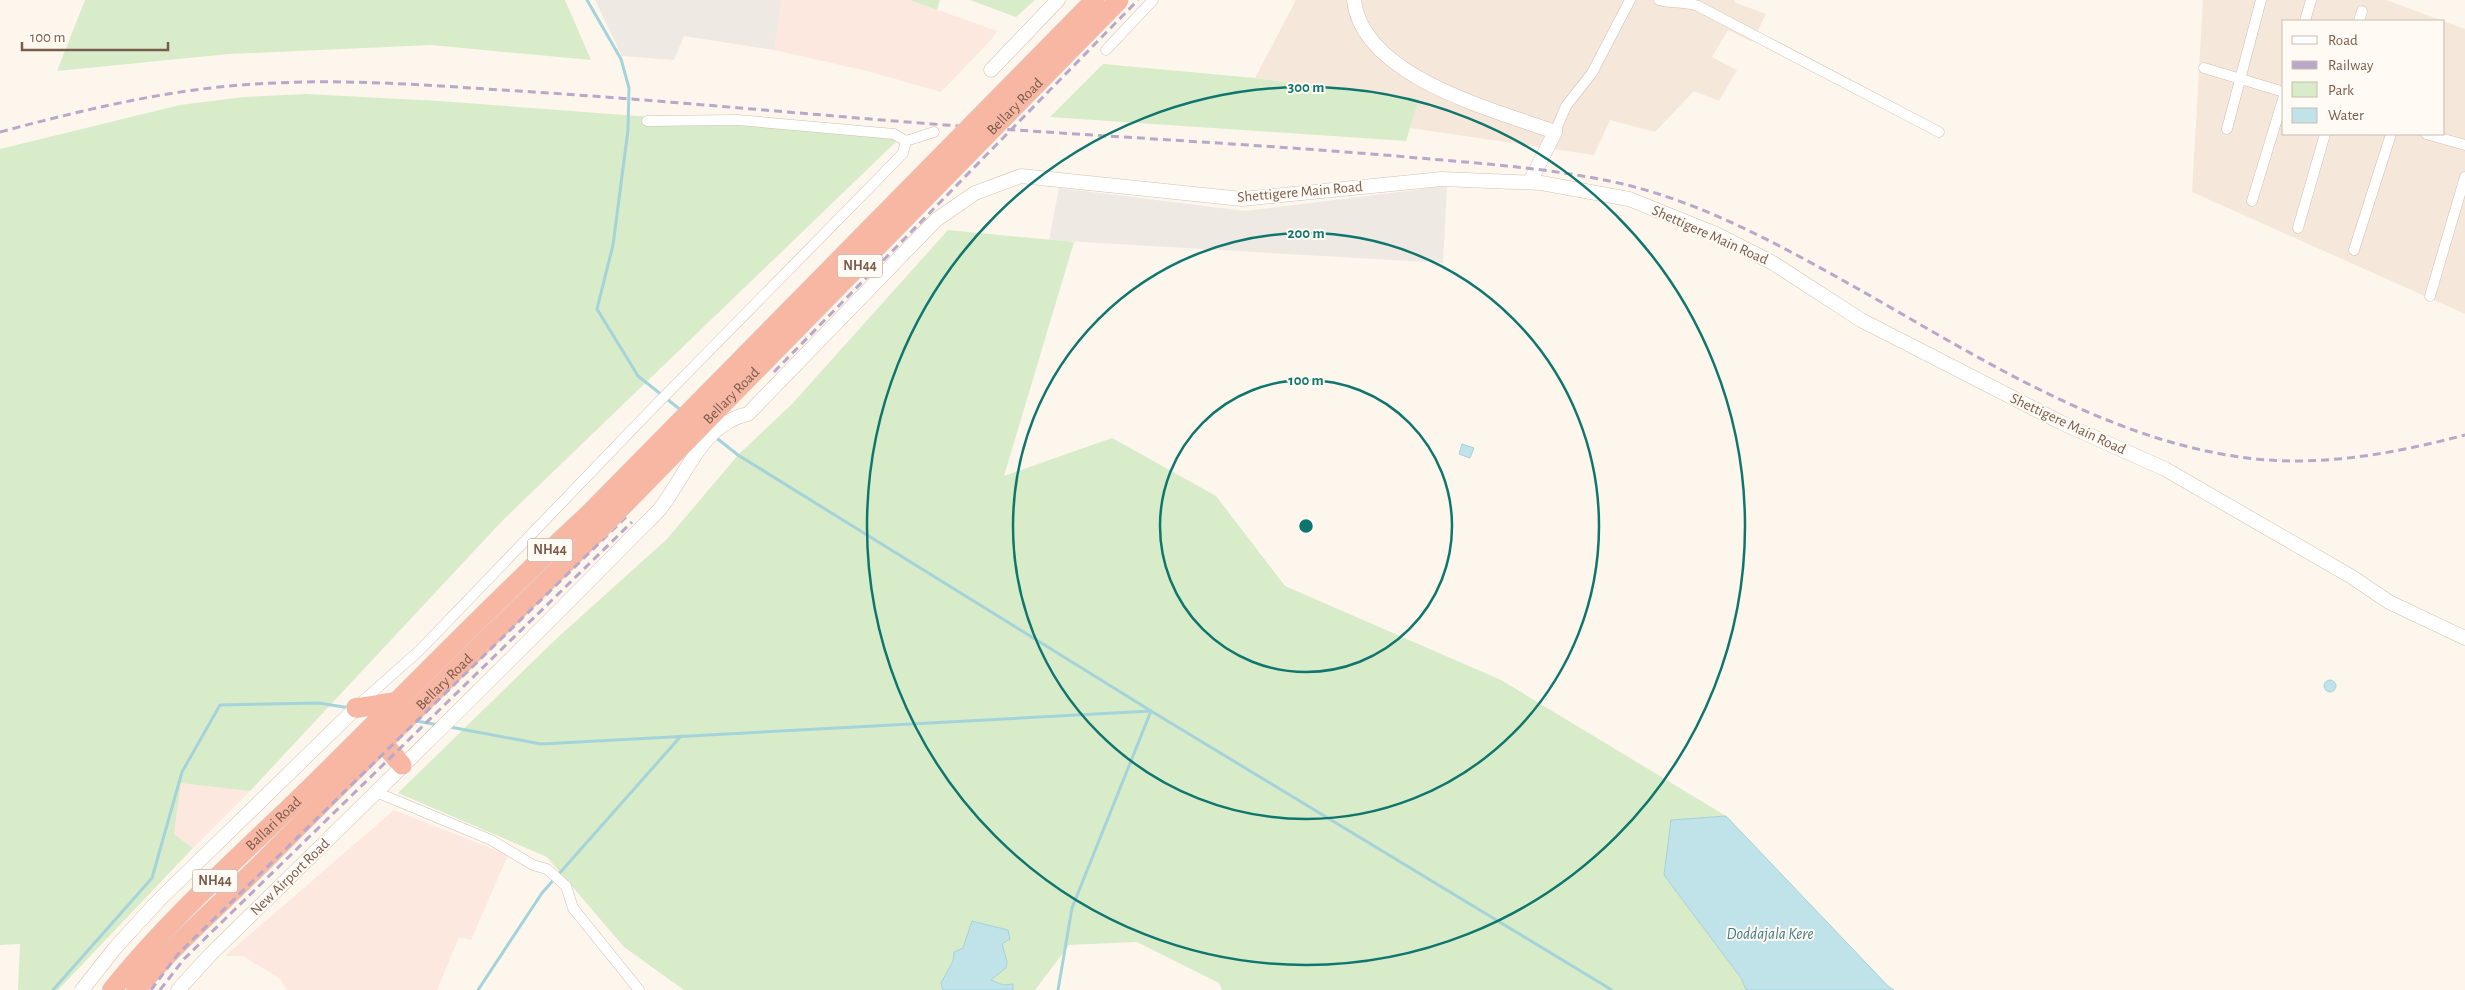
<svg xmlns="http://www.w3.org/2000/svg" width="2465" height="990" viewBox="0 0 2465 990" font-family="'Alegreya Sans',sans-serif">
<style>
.residential{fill:#f5e8da;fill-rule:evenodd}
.commercial{fill:#fde8e0}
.industrial{fill:#efe9e4}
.green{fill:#d8ecc9}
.water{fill:#bfe3e8;stroke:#a5d3da}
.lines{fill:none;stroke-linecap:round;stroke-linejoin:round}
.stream{stroke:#a5d3da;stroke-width:3}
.street-casing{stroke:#d1beb0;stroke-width:11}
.secondary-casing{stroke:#d6c0b0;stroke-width:15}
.highway-casing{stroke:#dad1cd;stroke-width:20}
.street{stroke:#fff;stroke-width:10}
.secondary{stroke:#fff;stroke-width:14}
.highway{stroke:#f7b7a3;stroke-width:19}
.rail{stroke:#b9a8c9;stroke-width:3;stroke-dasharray:8 5;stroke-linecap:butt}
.highway-bridge-casing{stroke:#dad1cd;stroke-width:20;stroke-linecap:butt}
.highway-bridge{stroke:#f7b7a3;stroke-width:19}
.ring{fill:none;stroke:#0f766e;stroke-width:2.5}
.labels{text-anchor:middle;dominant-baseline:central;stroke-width:4;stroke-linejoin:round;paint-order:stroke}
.shield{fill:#fffaf3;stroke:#a28b7f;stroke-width:1}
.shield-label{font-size:14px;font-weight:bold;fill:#7a5c4d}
.street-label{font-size:15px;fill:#7a5c4d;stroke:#fffaf3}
.water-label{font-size:16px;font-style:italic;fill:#437c86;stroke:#fffaf3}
.centre{fill:#0f766e;stroke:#fffaf3;stroke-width:2.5}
.ring-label{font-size:15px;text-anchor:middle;font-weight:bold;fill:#0f766e;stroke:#fffaf3;stroke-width:4;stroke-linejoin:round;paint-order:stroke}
</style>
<rect width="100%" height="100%" fill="#fdf6ec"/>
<g class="residential">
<polygon points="1296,0 1735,0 1734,2 1766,14 1752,42 1728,30 1712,57 1737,70 1719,101 1694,91 1655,132 1610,120 1594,155 1410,128 1418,99 1255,78"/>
<path d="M 2203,0 L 2386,0 L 2465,29 L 2465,314 L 2192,192 ZM 2284,21 L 2444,21 L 2444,134 L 2284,134 Z"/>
</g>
<g class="commercial">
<polygon points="782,0 910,0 997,31 991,40 941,92 867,71 774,50"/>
<polygon points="181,782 250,791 193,848 174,834"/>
<polygon points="394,810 508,855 471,940 459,937 437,990 287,990 279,978 243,956 225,956"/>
</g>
<g class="industrial">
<polygon points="595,0 782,0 774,50 684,36 674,60 622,56"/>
<polygon points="1447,186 1443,263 1049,240 1059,188 1245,211"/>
</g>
<g class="green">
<polygon points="85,0 565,0 591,60 431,45 229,54 57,71"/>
<polygon points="910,0 940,0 937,10"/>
<polygon points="970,0 1035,0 1016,17"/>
<polygon points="1103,64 1255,78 1419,99 1406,141 1050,117"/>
<polygon points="306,94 439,101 902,136 503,520 250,791 181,783 174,834 193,848 58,990 18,990 20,944 0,945 0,149 180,105 243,97"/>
<polygon points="948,230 1074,242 1004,476 1112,438 1216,496 1285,586 1501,680 1726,816 1671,821 1746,990 1222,990 1219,983 1137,942 1069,945 1035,990 684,990 624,947 547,857 398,793 555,640 667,539 738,455 792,404"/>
</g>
<g class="water">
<polygon points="1462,444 1474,448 1470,458 1459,454"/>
<circle cx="2330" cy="686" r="6"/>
<polygon points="1726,816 1888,986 1894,990 1746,990 1741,978 1664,875 1671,820"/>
<polygon points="972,921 1008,930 1010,939 1002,944 1007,962 1006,968 991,980 1003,985 1013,984 1013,990 943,990 941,983 953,961 954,952 963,948"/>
</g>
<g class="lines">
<g class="stream">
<polyline points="587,0 621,59 629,88 628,130 613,245 597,309 638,376 682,411"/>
<polyline points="714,436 738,455 1151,711 1612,990"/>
<polyline points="416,721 439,725"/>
<polyline points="450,727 541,744 1151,711 1072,908 1058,990"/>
<polyline points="53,990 152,878 182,772 220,705 319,703 350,708"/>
<polyline points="478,990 542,893 681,736"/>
</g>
<defs>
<g id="street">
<path d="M 1659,0 C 1673,4 1685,1 1698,6 L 1939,132"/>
<polyline points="2305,21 2311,0"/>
<polyline points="2359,21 2362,11"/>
<polyline points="1106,50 1153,0"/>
<polyline points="2204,68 2284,92"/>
<polyline points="2227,129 2261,0"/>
<polyline points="1555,132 1566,106 1592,73 1630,0"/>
<polyline points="2426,134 2465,145"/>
<polyline points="906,141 934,132"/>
<polyline points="2252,201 2284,96"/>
<polyline points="2298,228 2325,134"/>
<polyline points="2354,250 2391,134"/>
<polyline points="2430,296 2465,177"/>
<polyline points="358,705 420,650 647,414 878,179 903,153 906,141 894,134 738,120 647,121"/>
<polyline points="376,792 491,840 533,865 547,869 566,886 573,908 639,990"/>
</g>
<g id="secondary">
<path d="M 1354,0 C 1362,77 1495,110 1555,132 L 1530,182"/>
<polyline points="991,70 1058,0"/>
<polyline points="82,990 115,948 159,900 356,708"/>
<path d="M 178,990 L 210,955 C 353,815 497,675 637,532 C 644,525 652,518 659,510 C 686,477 701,424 748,414 L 936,220 L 975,193 L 1021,176 L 1242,199 L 1442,179 L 1541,183 L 1629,199 L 1716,234 L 1773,263 L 1861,320 L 2060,422 L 2165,469 L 2352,577 L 2389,602 L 2465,638"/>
</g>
<g id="highway">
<polyline points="356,708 396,702"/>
<polyline points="383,743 402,765"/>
<path id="s1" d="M 112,990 C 171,916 247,850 315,783 C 406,694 493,602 587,516"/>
<path id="s2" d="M 136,990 C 175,943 221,904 264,861 C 374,750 486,640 598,531"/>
</g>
</defs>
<use href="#street" class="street-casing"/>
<use href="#secondary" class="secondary-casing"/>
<use href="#highway" class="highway-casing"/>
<use href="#street" class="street"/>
<use href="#secondary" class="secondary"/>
<use href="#highway" class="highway"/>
<g class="rail">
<path d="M 0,132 C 90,108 182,86 276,83 C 356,79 437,86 518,91 C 679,101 840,118 1001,129 C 1132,138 1264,145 1396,156 C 1472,163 1548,167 1623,184 C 1702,203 1774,242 1844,281 C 1984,359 2136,463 2302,461 C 2358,460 2411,449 2465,435"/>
<polyline points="768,366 1044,87"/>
<polyline points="774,372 1138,0"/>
<polyline points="151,990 178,954 626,517"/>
<polyline points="160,990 184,959 632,522"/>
</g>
<defs>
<g id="highway-bridge">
<polyline points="587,516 1095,0"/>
<path id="s3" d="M 598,531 L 1119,0"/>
</g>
</defs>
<use href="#highway-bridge" class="highway-bridge-casing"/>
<use href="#highway-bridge" class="highway-bridge"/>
</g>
<g class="ring">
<circle cx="1306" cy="526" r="146"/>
<circle cx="1306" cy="526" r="293"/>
<circle cx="1306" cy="526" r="439"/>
</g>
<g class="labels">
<g class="shield">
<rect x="837.5" y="254.5" width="45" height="23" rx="4"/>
<rect x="527.5" y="538.5" width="45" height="23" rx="4"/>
<rect x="192.5" y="869.5" width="45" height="23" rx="4"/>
</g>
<g class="shield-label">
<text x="860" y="266">NH44</text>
<text x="550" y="550">NH44</text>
<text x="215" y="881">NH44</text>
</g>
<g class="street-label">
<text stroke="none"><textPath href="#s3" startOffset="595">Bellary Road</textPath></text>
<text transform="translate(1300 192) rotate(-5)">Shettigere Main Road</text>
<text transform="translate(1710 235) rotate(24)">Shettigere Main Road</text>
<text stroke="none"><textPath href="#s3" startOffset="190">Bellary Road</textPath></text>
<text transform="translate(2068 424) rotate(25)">Shettigere Main Road</text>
<text stroke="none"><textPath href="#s2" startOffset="436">Bellary Road</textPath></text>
<text stroke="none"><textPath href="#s1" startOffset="232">Ballari Road</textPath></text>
<text transform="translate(290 877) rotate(-44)">New Airport Road</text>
</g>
<g class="water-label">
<text x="1770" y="934">Doddajala Kere</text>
</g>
</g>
<circle cx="1306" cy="526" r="8" class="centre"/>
<g class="ring-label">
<text x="1306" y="92">300 m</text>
<text x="1306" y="238">200 m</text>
<text x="1306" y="385">100 m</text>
</g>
<rect x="2282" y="20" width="162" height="115" fill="#fffaf3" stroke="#cabbb1"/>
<rect x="2292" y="36" width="25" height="8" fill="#ffffff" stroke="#cabbb1"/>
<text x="2328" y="45" font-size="15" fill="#7a5c4d">Road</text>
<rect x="2292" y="61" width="25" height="8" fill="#b9a8c9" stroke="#cabbb1"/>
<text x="2328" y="70" font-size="15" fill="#7a5c4d">Railway</text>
<rect x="2292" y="82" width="25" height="15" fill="#d8ecc9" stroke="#cabbb1"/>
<text x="2328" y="95" font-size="15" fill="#7a5c4d">Park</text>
<rect x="2292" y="108" width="25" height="15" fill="#bfe3e8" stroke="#cabbb1"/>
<text x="2328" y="120" font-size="15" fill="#7a5c4d">Water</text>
<path d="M22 42v8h146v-8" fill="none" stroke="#7a5c4d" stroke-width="2.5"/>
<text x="30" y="42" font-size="15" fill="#7a5c4d" stroke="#fffaf3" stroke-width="4" paint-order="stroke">100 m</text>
</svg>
